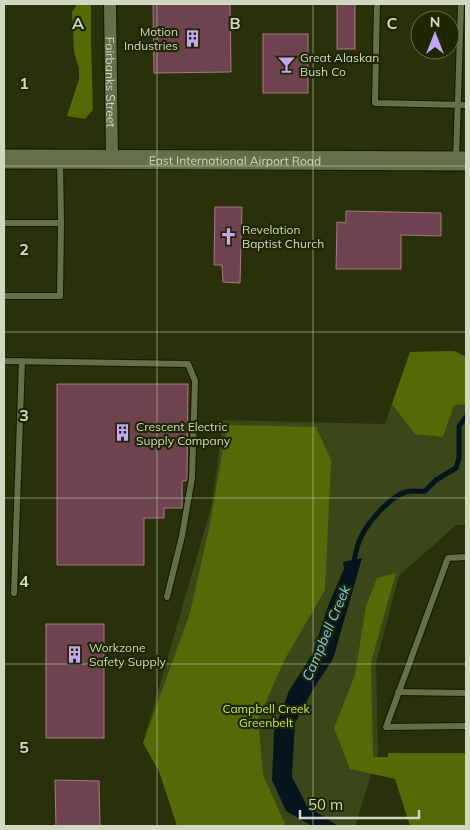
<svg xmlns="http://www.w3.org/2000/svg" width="470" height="830" viewBox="0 0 470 830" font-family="Mulish,sans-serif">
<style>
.green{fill:#3b4719}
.forest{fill:#566907}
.water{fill:#06141e}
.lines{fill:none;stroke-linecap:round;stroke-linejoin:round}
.stream{stroke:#06141e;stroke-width:5}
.building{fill:#6e434f;stroke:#a87985}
.lane-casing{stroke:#121800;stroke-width:8}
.street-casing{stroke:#121800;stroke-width:14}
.secondary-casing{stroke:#121800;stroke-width:21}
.lane{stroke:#647047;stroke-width:6}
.street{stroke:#647047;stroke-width:12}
.secondary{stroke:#647047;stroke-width:19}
.grid{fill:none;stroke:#d1d8c2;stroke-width:1;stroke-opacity:0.55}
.labels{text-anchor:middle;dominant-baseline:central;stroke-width:4.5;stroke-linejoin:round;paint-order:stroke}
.poi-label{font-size:12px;fill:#d1d8c2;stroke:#1e2701;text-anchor:start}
.street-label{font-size:12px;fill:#d1d8c2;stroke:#1e2701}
.park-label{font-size:12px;fill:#c5e856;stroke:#1e2701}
.water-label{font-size:14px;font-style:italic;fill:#80c8fc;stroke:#1e2701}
.grid-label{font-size:16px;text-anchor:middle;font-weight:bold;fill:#d1d8c2;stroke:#1e2701;stroke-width:4.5;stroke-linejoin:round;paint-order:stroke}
</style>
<rect width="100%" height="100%" fill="#28310a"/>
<polygon class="green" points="454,351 466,356 466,525 456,525 399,576 376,663 378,753 355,826 177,826 159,771 143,743 212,504 223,420 385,424 410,352"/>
<g class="forest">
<polygon points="77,4 91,4 91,43 93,110 85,119 67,116 79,79 79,68 74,52 72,12"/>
<polygon points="454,351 466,357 466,404 454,405 443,437 415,434 392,404 410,352"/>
<polygon points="227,425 316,427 331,460 325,590 285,659 258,719 263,775 286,826 177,826 159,771 143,743 190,613 210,524"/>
<polygon points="396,573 371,662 373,757 388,757 388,753 466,753 466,826 410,826 395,779 350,769 334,728 355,675 366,606 377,578"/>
</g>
<polygon class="water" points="362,558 333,659 315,686 295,723 292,777 307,806 338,826 312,826 286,811 272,780 274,731 289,691 313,653 328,606 344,569 343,562"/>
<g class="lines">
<path class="stream" d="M 353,565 C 355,555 357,544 362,535 C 369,521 391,496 406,492 C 412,490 419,492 425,491 L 436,480 L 456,468 L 459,458 L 459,426 L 466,417"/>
</g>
<g class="building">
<polygon points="153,4 230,4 231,72 154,73"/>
<rect x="337" y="4" width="18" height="45"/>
<rect x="263" y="34" width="45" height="59"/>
<polygon points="215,207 242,207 240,283 223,282 222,265 214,265"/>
<polygon points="346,211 441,213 441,236 401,235 401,269 336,269 337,222 346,223"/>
<polygon points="57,384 188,384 187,478 186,481 182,481 182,508 164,508 164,518 144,518 144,565 57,565"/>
<rect x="46" y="624" width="58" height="114"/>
<polygon points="55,780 99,781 100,826 56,826"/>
</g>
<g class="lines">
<defs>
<g id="lane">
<polyline points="377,4 375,103 466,105"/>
<polyline points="456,160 461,4"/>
<polyline points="4,223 61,223 60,160"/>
<polyline points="4,296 60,296 61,223"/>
<polyline points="4,361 188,364 195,381 192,478 182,536 167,597"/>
<polyline points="466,557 448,558 386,727 466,726"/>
<polyline points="14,593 22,361"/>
<polyline points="398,692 466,693"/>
</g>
<g id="street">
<path id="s1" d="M 110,4 L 112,160"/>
</g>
<g id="secondary">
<path id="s2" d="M 4,159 L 466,161"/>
</g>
</defs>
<use href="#lane" class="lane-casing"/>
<use href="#street" class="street-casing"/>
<use href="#secondary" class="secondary-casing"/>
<use href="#lane" class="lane"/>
<use href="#street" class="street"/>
<use href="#secondary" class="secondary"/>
</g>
<path class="grid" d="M 157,4 L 157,826M 313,4 L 313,826M 4,166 L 466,166M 4,332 L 466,332M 4,498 L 466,498M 4,664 L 466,664"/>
<defs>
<symbol id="building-bare" viewBox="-9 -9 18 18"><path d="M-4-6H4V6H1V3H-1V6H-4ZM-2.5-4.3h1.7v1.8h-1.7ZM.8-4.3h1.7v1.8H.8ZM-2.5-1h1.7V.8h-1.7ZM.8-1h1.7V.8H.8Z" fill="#c4a7f1" stroke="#1e2701" stroke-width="2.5" paint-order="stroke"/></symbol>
<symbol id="bar-bare" viewBox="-9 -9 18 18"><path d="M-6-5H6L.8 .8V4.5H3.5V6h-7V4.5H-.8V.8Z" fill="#c4a7f1" stroke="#1e2701" stroke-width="2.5" paint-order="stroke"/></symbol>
<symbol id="church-bare" viewBox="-9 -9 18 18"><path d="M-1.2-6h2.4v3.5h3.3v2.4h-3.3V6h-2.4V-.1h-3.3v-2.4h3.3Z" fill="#c4a7f1" stroke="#1e2701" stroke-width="2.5" paint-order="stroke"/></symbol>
</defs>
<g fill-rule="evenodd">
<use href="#building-bare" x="180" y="26" width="25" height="25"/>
<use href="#bar-bare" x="274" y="52" width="25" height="25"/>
<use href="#church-bare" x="216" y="224" width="25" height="25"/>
<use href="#building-bare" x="110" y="420" width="25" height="25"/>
<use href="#building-bare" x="62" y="642" width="25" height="25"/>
</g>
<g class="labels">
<g class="poi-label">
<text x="178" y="31" text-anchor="end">Motion<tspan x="178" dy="14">Industries</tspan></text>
<text x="300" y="57">Great Alaskan<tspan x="300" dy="14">Bush Co</tspan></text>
<text x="242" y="229">Revelation<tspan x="242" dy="14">Baptist Church</tspan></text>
<text x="136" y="426">Crescent Electric<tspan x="136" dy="14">Supply Company</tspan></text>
<text x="89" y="647">Workzone<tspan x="89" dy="14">Safety Supply</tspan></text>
</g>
<g class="street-label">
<text stroke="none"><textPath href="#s1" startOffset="78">Fairbanks Street</textPath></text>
<text stroke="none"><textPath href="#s2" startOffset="231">East International Airport Road</textPath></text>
</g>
<g class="park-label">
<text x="266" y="708">Campbell Creek<tspan x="266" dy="14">Greenbelt</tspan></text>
</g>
<g class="water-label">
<text transform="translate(326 633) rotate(-67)">Campbell Creek</text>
</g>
</g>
<g class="grid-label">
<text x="78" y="29">A</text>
<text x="235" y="29">B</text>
<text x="392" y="29">C</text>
<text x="24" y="89">1</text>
<text x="24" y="255">2</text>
<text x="24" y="421">3</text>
<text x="24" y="587">4</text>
<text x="24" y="753">5</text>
</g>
<rect width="470" height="830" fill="none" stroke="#d1d8c2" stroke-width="10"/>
<g transform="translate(435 35)"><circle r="24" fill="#1e2701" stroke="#666e4e"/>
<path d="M0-4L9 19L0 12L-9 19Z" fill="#c4a7f1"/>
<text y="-8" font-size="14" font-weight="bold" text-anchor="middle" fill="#d1d8c2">N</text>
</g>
<path d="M300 810v8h119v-8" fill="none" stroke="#d1d8c2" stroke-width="2.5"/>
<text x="308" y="810" font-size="15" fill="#d1d8c2" stroke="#1e2701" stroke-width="4" paint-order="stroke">50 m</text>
</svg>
